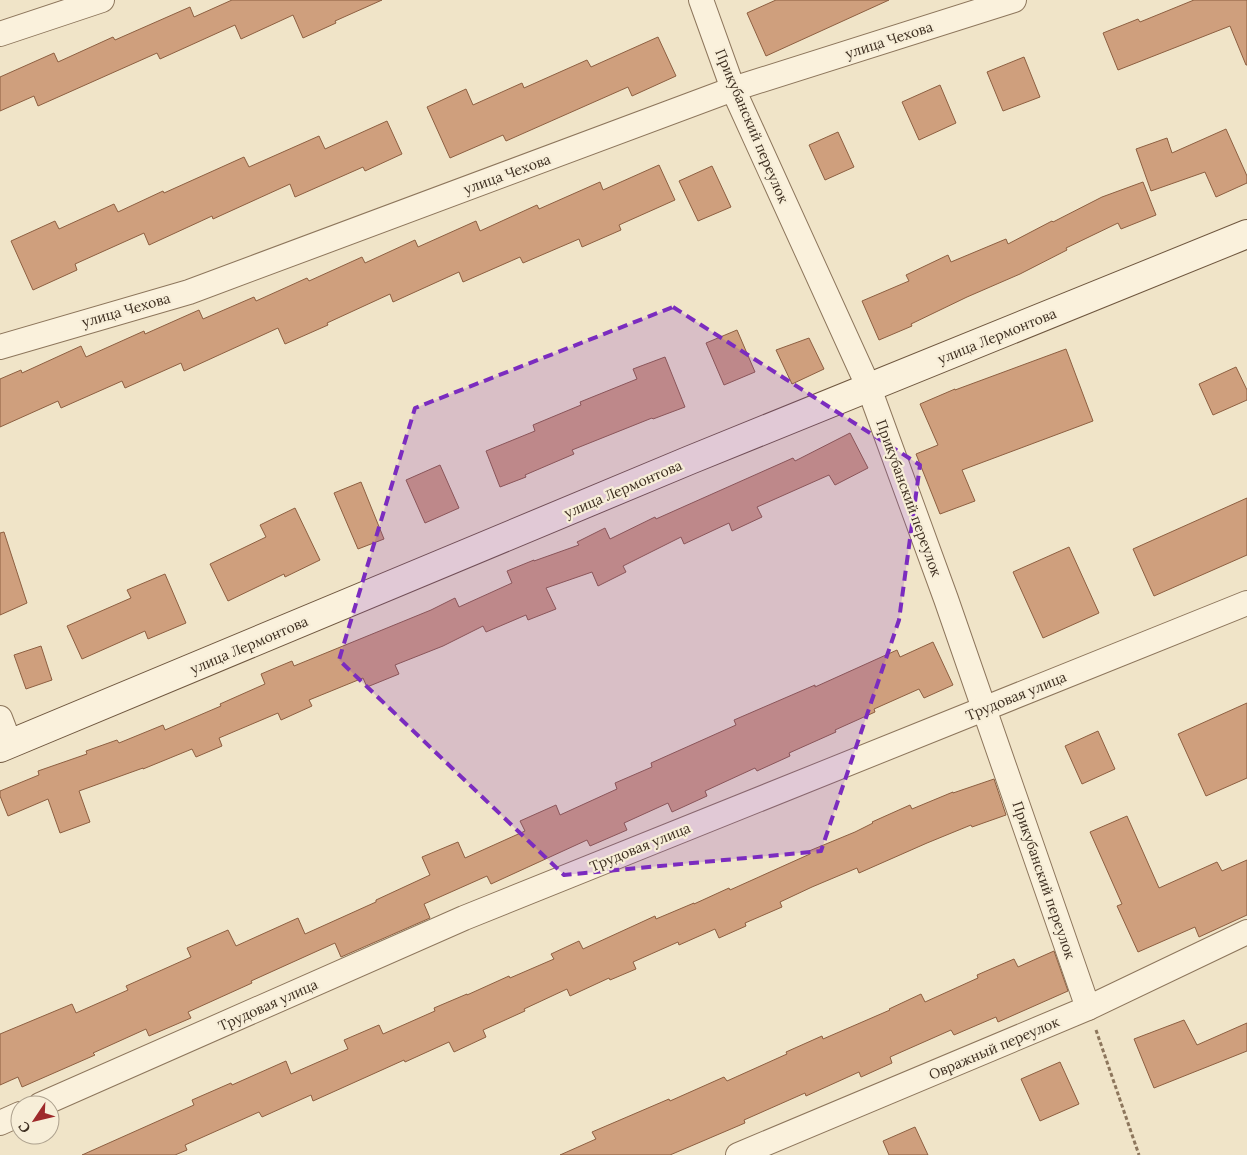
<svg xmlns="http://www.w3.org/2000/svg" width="1247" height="1155" viewBox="0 0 1247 1155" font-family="Lora,serif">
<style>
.building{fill:#cf9f7d;stroke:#8d5f41}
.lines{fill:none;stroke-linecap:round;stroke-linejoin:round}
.street-casing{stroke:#8d765c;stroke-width:26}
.secondary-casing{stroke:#6f573f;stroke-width:30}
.path{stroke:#8d765c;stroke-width:3;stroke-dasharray:4 2.5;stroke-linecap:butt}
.street{stroke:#faf1dc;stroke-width:24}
.secondary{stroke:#faf1dc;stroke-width:28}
.marked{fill:#7b2cbf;fill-opacity:0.2;stroke:#7b2cbf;stroke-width:4;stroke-dasharray:10 6;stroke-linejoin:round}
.labels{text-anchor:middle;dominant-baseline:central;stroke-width:4.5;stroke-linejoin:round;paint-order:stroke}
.street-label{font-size:14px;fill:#3d2e20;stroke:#f7eed8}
</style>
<rect width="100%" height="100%" fill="#f0e4c8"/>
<g class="building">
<polygon points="232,0 382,0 335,21 336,23 303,38 293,15 241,39 235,25 160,59 157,53 38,106 34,96 0,111 0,77 54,53 58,62 113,37 115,40 190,7 194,17"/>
<polygon points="776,0 889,0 766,56 747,13"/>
<polygon points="1194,0 1247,0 1247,65 1246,65 1230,26 1118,70 1103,33 1138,19 1140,22"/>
<polygon points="658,37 676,76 632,96 628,87 506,141 503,135 450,158 427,107 466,89 473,105 522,83 524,88 587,60 591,67"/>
<polygon points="1024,57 1040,97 1003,111 987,72"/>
<polygon points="940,85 956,123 919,140 902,102"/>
<polygon points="387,121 402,154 365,171 363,167 295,197 290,184 213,219 212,216 149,245 144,233 75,264 77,270 33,290 11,241 55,221 59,229 114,204 118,212 163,191 164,193 244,157 249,167 319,136 325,149"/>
<polygon points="1226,129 1247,176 1247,183 1216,197 1205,172 1151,191 1136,149 1167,138 1172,153"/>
<polygon points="838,132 854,167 825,180 809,145"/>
<polygon points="659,165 675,200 619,225 621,230 582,247 579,239 523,263 520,257 463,282 459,272 393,302 390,294 327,323 328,325 285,344 278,328 184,371 181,363 125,388 122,381 61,408 58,401 0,427 0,379 21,370 22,373 81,346 86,357 144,331 145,334 199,310 203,319 254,297 256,301 307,278 309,281 362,257 365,263 415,240 418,247 476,221 480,231 537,205 539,209 600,182 603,190"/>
<polygon points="712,166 731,207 698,221 679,181"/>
<polygon points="1143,182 1156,215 1121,229 1118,223 1066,248 1067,250 1020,274 967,297 911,324 912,326 879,340 862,301 909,281 906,275 948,255 951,262 1006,239 1008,244 1052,221 1053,222 1102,197"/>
<polygon points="737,330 755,372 724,385 706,343"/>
<polygon points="809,338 824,369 792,384 776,350"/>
<polygon points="1066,349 1093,421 962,470 975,501 940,514 916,454 938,445 920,404 955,389 955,390"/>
<polygon points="665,357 685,407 653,419 652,418 572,450 574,454 525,475 526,477 500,487 486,451 535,431 533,425 581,405 580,402 637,379 633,369"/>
<polygon points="1236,367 1247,390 1247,400 1213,415 1199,384"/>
<polygon points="850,433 868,468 835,485 829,475 757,507 762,517 732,531 729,523 684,544 681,537 623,566 626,572 598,586 592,572 546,588 556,609 528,620 526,615 486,632 483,626 443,646 395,665 399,674 367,687 363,678 309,700 312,706 281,720 278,713 219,738 222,746 196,757 192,749 143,769 143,768 79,791 90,822 60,833 48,799 8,816 0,796 0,791 39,775 38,771 87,754 86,751 117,740 119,743 163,725 165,730 221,706 220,704 265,684 261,674 292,661 294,666 431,610 455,598 459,607 512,583 507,571 534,560 534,561 579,545 577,542 605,528 610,539 655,517 656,519 793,458 795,461"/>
<polygon points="440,465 459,508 425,523 406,480"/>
<polygon points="361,482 384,539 358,549 334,493"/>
<polygon points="1247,498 1247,555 1154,596 1133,549"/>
<polygon points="295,508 320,560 285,577 284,574 228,601 210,564 266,537 260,525"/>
<polygon points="4,532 27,603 0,615 0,533"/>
<polygon points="1069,547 1099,613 1043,638 1013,572"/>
<polygon points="165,574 186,623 148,639 145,631 82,659 67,626 131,598 127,590"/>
<polygon points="933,642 953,685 924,698 919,689 874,709 875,712 835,730 836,732 789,753 790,756 757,771 755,768 705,791 707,796 672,812 668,803 624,823 627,830 590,846 587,840 491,884 487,876 424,904 430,918 341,957 335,943 251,981 252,983 188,1012 191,1018 149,1036 146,1029 93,1053 95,1055 22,1087 18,1077 0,1085 0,1034 72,1004 76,1013 128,990 126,986 191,957 187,948 228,930 236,946 298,918 305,934 376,902 376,900 430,875 422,857 458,842 465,858 525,831 520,821 556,805 560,815 617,789 615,783 652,767 651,763 736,725 734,720 815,685 815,687 897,650 900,657"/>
<polygon points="41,646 52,680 26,689 14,655"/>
<polygon points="1247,703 1247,778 1206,796 1178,734"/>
<polygon points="1098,731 1115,769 1082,784 1065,746"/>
<polygon points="994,779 1006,815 972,827 971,825 927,843 859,873 857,868 812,887 780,902 782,907 745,923 746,926 719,938 715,929 679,945 678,942 633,962 636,969 610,980 609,978 570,996 567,989 524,1009 525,1011 483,1030 486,1037 454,1052 449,1042 405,1062 404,1060 313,1101 311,1095 262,1117 259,1112 185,1145 187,1150 175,1155 82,1155 194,1105 192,1100 231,1083 232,1085 286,1061 291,1074 348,1049 344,1040 379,1025 383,1034 435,1011 434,1008 467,994 467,995 509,976 510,978 554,959 551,954 579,941 583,949 655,916 656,919 694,903 694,904 729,888 730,890 810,854 809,851 855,832 873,823 872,822 910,805 912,809 953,792 953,793"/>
<polygon points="1127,816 1159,888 1217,862 1222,871 1247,860 1247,915 1199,937 1195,927 1138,952 1117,906 1122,904 1090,832"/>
<polygon points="1054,951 1068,991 998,1022 996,1017 954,1035 951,1030 890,1057 892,1063 861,1077 859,1072 806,1096 805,1093 744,1120 745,1123 670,1155 560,1155 596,1139 592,1132 669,1099 670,1101 724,1077 727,1081 787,1054 786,1052 822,1036 823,1039 890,1010 889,1009 921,994 925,1002 978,978 977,975 1014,959 1018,967"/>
<polygon points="1184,1020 1197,1045 1247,1023 1247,1051 1154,1088 1134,1039"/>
<polygon points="1060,1062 1079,1104 1040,1121 1021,1079"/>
<polygon points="915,1127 928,1155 889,1155 883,1141"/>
</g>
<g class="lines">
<defs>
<g id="street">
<polyline points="701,0 733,89 869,388 946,599 1088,1008"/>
<polyline points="0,34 102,0"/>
<polyline points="0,347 189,292 733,89 1014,0"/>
<polyline points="0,718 10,744"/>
<polyline points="40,1105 464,918 1247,603"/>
<polyline points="0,1123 20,1114"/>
<polyline points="738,1155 1088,1008 1247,932"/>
</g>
<polyline id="secondary" points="0,748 690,460 1247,234"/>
</defs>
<use href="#street" class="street-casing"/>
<use href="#secondary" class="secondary-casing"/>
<polyline class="path" points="1096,1030 1139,1155"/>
<use href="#street" class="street"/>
<use href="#secondary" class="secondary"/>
</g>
<path class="marked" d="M 673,307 L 920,465 L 899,620 L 821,851 L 564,875 L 339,660 L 415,408 Z"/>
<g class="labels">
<g class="street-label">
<text transform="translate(889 40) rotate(-18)">улица Чехова</text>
<text transform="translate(752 126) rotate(67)">Прикубанский переулок</text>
<text transform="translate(507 174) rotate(-20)">улица Чехова</text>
<text transform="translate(126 310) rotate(-16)">улица Чехова</text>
<text transform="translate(997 336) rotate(-22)">улица Лермонтова</text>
<text transform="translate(623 489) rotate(-23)">улица Лермонтова</text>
<text transform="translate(909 498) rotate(70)">Прикубанский переулок</text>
<text transform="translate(249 645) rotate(-23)">улица Лермонтова</text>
<text transform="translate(1016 696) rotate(-22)">Трудовая улица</text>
<text transform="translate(640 847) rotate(-22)">Трудовая улица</text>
<text transform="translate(1044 880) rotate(71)">Прикубанский переулок</text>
<text transform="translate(268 1005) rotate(-24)">Трудовая улица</text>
<text transform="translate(994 1048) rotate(-23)">Овражный переулок</text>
</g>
</g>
<g transform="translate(35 1120) rotate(235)"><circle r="24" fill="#f7eed8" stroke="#ada18e"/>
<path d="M0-4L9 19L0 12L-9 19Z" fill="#9e2a2b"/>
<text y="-8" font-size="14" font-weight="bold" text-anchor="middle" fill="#3d2e20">С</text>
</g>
</svg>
